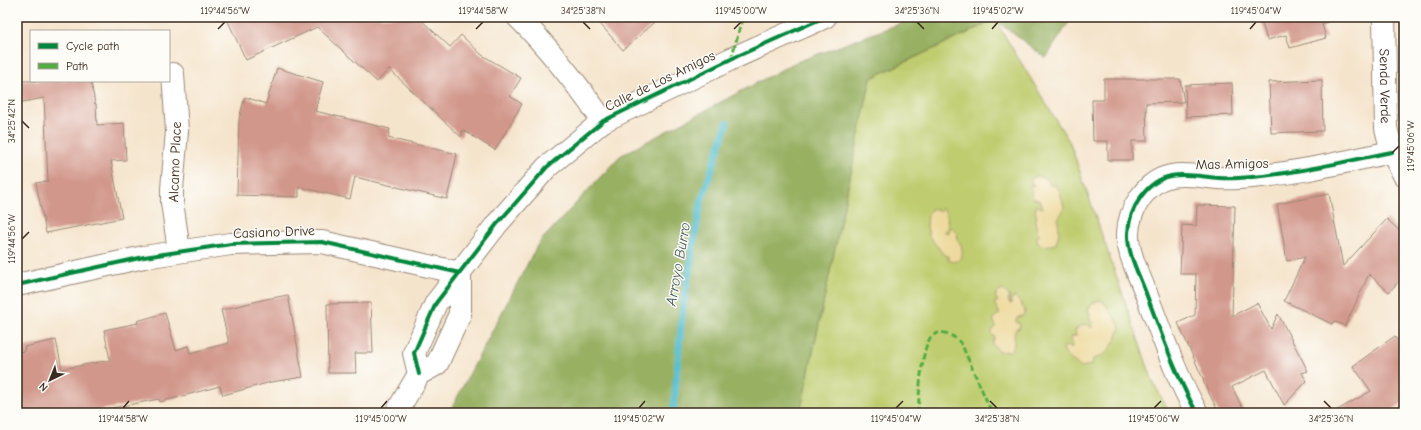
<svg xmlns="http://www.w3.org/2000/svg" width="1421" height="430" viewBox="0 0 1421 430" font-family="'Comic Neue',sans-serif">
<style>
.green{fill:#bfcd6f;stroke:#7d7c46}
.forest{fill:#97b062;stroke:#696d40}
.sand{fill:#eeda9e;stroke:#94825e}
.lines{fill:none;stroke-linecap:round;stroke-linejoin:round}
.stream{stroke:#51bccc;stroke-width:7}
.building{fill:#d2978b}
.minor-casing{stroke:#988775;stroke-width:24}
.minor{stroke:#fff;stroke-width:22}
.quiet{stroke:#55ab43;stroke-width:3;stroke-dasharray:6 3;stroke-linecap:butt}
.cycleway-casing{stroke:#fdfcf7;stroke-width:6}
.cycleway{stroke:#00873e;stroke-width:4}
.ticks{fill:none;stroke:#3b2a1e;stroke-width:1.5}
.labels{text-anchor:middle;dominant-baseline:central;stroke-width:3;stroke-linejoin:round;paint-order:stroke}
.street-label{font-size:14px;fill:#3b2a1e;stroke:#fdfcf7}
.water-label{font-size:15px;font-style:italic;fill:#435d5b;stroke:#fdfcf7}
.neatline{fill:none;stroke:#3b2a1e;stroke-width:1.5}
.ticks-label{font-size:10px;text-anchor:middle;fill:#3b2a1e}
</style>
<rect width="100%" height="100%" fill="#fdfcf7"/>
<filter id="ink" filterUnits="userSpaceOnUse"><feTurbulence type="fractalNoise" baseFrequency=".025" numOctaves="2"/><feDisplacementMap in="SourceGraphic" scale="8" xChannelSelector="R" yChannelSelector="G"/><feConvolveMatrix kernelMatrix="1 2 1 2 8 2 1 2 1" color-interpolation-filters="sRGB"/></filter>
<filter id="wash" filterUnits="userSpaceOnUse"><feTurbulence type="fractalNoise" baseFrequency=".012" numOctaves="4" result="noise"/><feDisplacementMap in="SourceGraphic" scale="16" xChannelSelector="R" yChannelSelector="G"/><feGaussianBlur stdDeviation="0.9" result="paint"/><feColorMatrix in="noise" values="0 0 0 0 0 0 0 0 0 0 0 0 0 0 0 0 0 1.4 0 .05"/><feComposite in="paint" operator="in"/></filter>
<g filter="url(#wash)">
<rect width="100%" height="100%" fill="#f5e4cc"/>
<polygon class="green" points="995,20 1070,143 1153,382 1170,413 800,413 871,78"/>
<polygon class="forest" points="918,17 1072,17 1046,58 995,20 871,78 800,413 449,413 538,244 620,156 794,63"/>
<g class="sand">
<path d="M 1035,176 C 1043,178 1047,176 1050,185 L 1056,185 L 1059,190 L 1064,206 L 1063,211 L 1058,219 L 1059,233 L 1056,244 L 1045,246 L 1039,244 L 1037,240 L 1037,236 L 1040,235 L 1037,231 L 1035,220 L 1037,218 L 1035,211 L 1037,205 L 1041,208 L 1043,207 L 1040,201 L 1033,198 L 1030,188 L 1031,185 L 1034,186 L 1034,185 L 1031,183 L 1031,179 Z"/>
<path d="M 942,208 L 943,208 L 947,216 L 948,227 L 945,230 L 945,232 L 948,233 L 950,227 C 955,229 959,235 957,240 C 963,245 963,252 961,259 L 954,262 L 948,260 L 949,257 L 944,255 L 929,236 L 927,226 L 928,213 L 932,209 L 935,209 L 939,212 Z"/>
<path d="M 1003,290 L 1010,296 L 1008,301 L 1009,303 L 1011,304 L 1011,299 L 1015,297 L 1018,300 L 1025,310 L 1024,315 L 1017,318 L 1016,320 L 1016,322 L 1019,323 L 1020,327 L 1019,329 L 1017,328 L 1015,331 C 1013,340 1017,345 1009,352 L 1007,351 L 1003,352 L 998,351 L 996,347 L 992,344 L 995,337 L 992,334 L 992,331 L 996,326 L 994,323 L 994,317 L 1000,314 L 994,303 L 998,301 L 995,297 L 998,292 Z"/>
<path d="M 1099,300 L 1104,302 L 1120,326 C 1119,336 1109,354 1099,357 C 1097,358 1095,358 1093,359 L 1092,365 L 1080,367 C 1073,359 1067,361 1063,348 L 1066,346 L 1071,348 L 1073,343 L 1071,341 L 1072,336 L 1076,336 L 1075,330 L 1080,326 L 1088,324 L 1091,328 L 1094,325 L 1089,318 L 1090,314 L 1088,309 L 1093,303 Z"/>
</g>
<g class="lines">
<polyline class="stream" points="673,413 683,306 701,202 727,123"/>
</g>
<g id="blocks">
<g class="building">
<polygon points="226,17 418,17 450,47 461,35 482,55 521,78 510,96 522,104 495,150 463,130 461,137 389,69 377,82 317,27 246,60"/>
<polygon points="594,17 661,17 623,50"/>
<polygon points="1260,17 1327,17 1328,22 1322,24 1326,38 1290,48 1286,35 1267,40"/>
<polygon points="277,68 323,82 315,111 390,129 388,138 457,154 447,199 355,177 350,199 299,187 299,197 237,195 239,119 245,97 266,104"/>
<polygon points="1104,79 1180,79 1184,102 1146,103 1147,141 1132,141 1132,160 1108,160 1108,141 1093,141 1092,100 1104,100"/>
<polygon points="1322,80 1323,131 1271,133 1269,82"/>
<polygon points="17,81 91,81 95,104 96,104 97,125 124,123 126,160 111,161 122,218 46,233 36,183 48,181 44,98 17,103"/>
<polygon points="1232,83 1233,115 1186,117 1185,85"/>
<polygon points="1329,194 1343,266 1387,219 1404,235 1404,276 1389,292 1369,274 1345,326 1334,321 1332,324 1284,301 1305,257 1287,261 1277,204"/>
<polygon points="1197,205 1235,206 1232,316 1257,303 1271,329 1278,314 1308,371 1302,373 1307,381 1284,405 1266,370 1232,387 1245,413 1219,413 1203,381 1204,381 1178,323 1195,315 1196,274 1180,274 1182,225 1196,226"/>
<polygon points="288,295 303,377 271,382 223,395 220,386 160,402 159,399 85,413 17,413 17,352 25,351 24,347 56,340 62,369 110,360 104,330 138,323 137,321 165,313 176,350 188,346 190,353 229,343 221,310 266,299"/>
<polygon points="371,303 373,353 355,353 356,373 328,373 327,304"/>
<polygon points="1395,336 1404,349 1404,402 1388,413 1332,413 1371,391 1353,366"/>
</g>
</g>
</g>
<g filter="url(#ink)">
<use href="#blocks" fill-opacity="0" stroke="#988775" stroke-width="1"/>
<g class="lines">
<defs>
<g id="minor">
<path d="M 518,17 C 550,49 577,84 603,121"/>
<path id="s1" d="M 1384,17 L 1386,128 L 1392,152 L 1404,175"/>
<polyline points="173,74 177,131 172,189 172,202 179,251"/>
<polyline points="17,285 144,257 231,244 322,242 460,273"/>
<polyline points="419,374 414,353 436,303 497,224 547,167 603,121 731,59 825,17"/>
<polyline points="396,413 419,374 437,364 460,314 460,273"/>
<path d="M 1197,413 C 1176,376 1162,335 1147,296 C 1140,276 1127,254 1128,233 C 1129,209 1146,181 1171,176 C 1186,173 1203,177 1219,178 C 1230,179 1241,178 1252,177 C 1299,173 1346,161 1392,152"/>
</g>
</defs>
<use href="#minor" class="minor-casing"/>
<use href="#minor" class="minor"/>
<g class="quiet">
<polyline points="731,59 743,17"/>
<path d="M 918,413 C 919,396 921,357 928,342 C 931,334 940,330 948,334 C 954,337 958,339 962,345 L 992,413"/>
</g>
<defs>
<g id="cycleway">
<polyline points="17,285 144,257 231,244 322,242 460,273"/>
<polyline points="419,374 414,353 436,303 497,224 547,167 603,121 731,59 825,17"/>
<path d="M 1197,413 C 1176,376 1162,335 1147,296 C 1140,276 1127,254 1128,233 C 1129,209 1146,181 1171,176 C 1186,173 1203,177 1219,178 C 1230,179 1241,178 1252,177 C 1299,173 1346,161 1392,152"/>
</g>
</defs>
<use href="#cycleway" class="cycleway-casing"/>
<use href="#cycleway" class="cycleway"/>
</g>
</g>
<path class="ticks" d="M 583,22 L 590,29M 917,22 L 924,29M 218,29 L 225,22M 476,29 L 483,22M 734,29 L 741,22M 992,29 L 998,22M 1250,29 L 1256,22M 22,121 L 29,128M 1392,153 L 1399,146M 22,239 L 29,232M 990,401 L 997,408M 1324,401 L 1331,408M 123,408 L 129,401M 381,408 L 387,401M 639,408 L 645,401M 896,408 L 903,401M 1154,408 L 1161,401"/>
<g class="labels">
<g class="street-label">
<text transform="translate(660 81) rotate(-26)">Calle de Los Amigos</text>
<text stroke="none"><textPath href="#s1" startOffset="69">Senda Verde</textPath></text>
<text transform="translate(175 162) rotate(-88)">Alcamo Place</text>
<text transform="translate(1232 164) rotate(-1)">Mas Amigos</text>
<text transform="translate(274 232) rotate(-2)">Casiano Drive</text>
</g>
<g class="water-label">
<text transform="translate(678 264) rotate(-80)">Arroyo Burro</text>
</g>
</g>
<rect width="1421" height="430" fill="none" stroke="#fdfcf7" stroke-width="44"/>
<rect x="30" y="30" width="140" height="52" fill="#fdfcf7" stroke="#afa8a0"/>
<rect x="38" y="43" width="20" height="6" fill="#00873e" stroke="#afa8a0"/>
<text x="66" y="50" font-size="12" fill="#3b2a1e">Cycle path</text>
<rect x="38" y="63" width="20" height="6" fill="#55ab43" stroke="#afa8a0"/>
<text x="66" y="70" font-size="12" fill="#3b2a1e">Path</text>
<g transform="translate(50 380) rotate(223)" stroke="#fdfcf7" stroke-width="3" paint-order="stroke">
<path d="M0-3L7 15L0 10L-7 15Z" fill="#3b2a1e"/>
<text y="-6" font-size="11" font-weight="bold" text-anchor="middle" fill="#3b2a1e">N</text>
</g>
<rect x="22" y="22" width="1377" height="386" class="neatline"/>
<g class="ticks-label">
<text x="225" y="14">119°44'56"W</text>
<text x="483" y="14">119°44'58"W</text>
<text x="583" y="14">34°25'38"N</text>
<text x="741" y="14">119°45'00"W</text>
<text x="917" y="14">34°25'36"N</text>
<text x="998" y="14">119°45'02"W</text>
<text x="1256" y="14">119°45'04"W</text>
<text transform="translate(11 121) rotate(-90)" y="4">34°25'42"N</text>
<text transform="translate(1410 146) rotate(-90)" y="4">119°45'06"W</text>
<text transform="translate(11 239) rotate(-90)" y="4">119°44'56"W</text>
<text x="123" y="422">119°44'58"W</text>
<text x="381" y="422">119°45'00"W</text>
<text x="639" y="422">119°45'02"W</text>
<text x="896" y="422">119°45'04"W</text>
<text x="997" y="422">34°25'38"N</text>
<text x="1154" y="422">119°45'06"W</text>
<text x="1331" y="422">34°25'36"N</text>
</g>
</svg>
